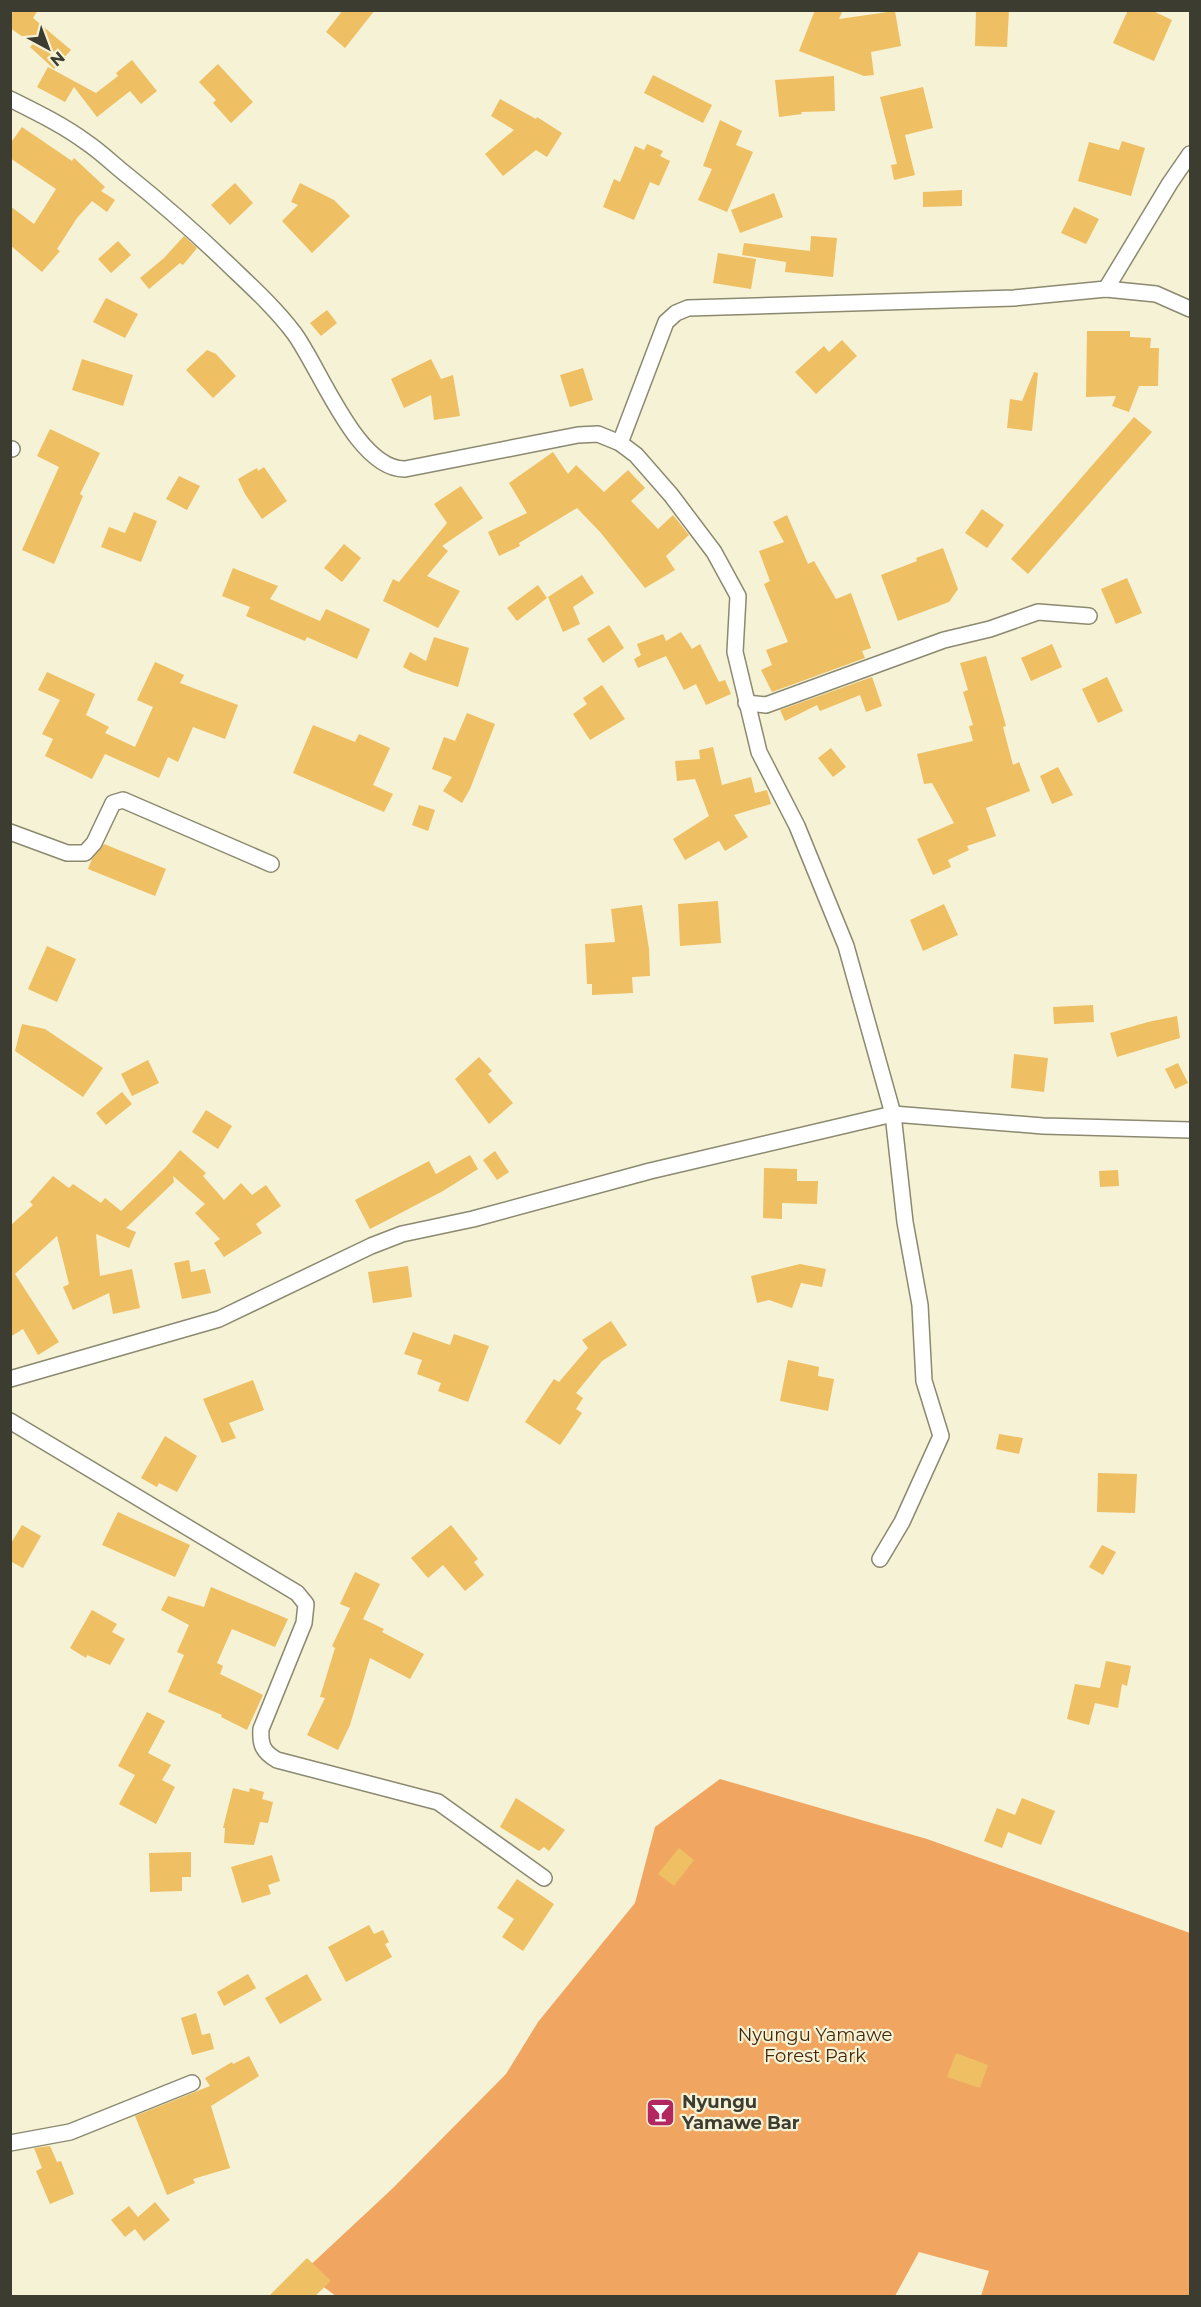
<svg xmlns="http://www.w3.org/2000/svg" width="1201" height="2307" viewBox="0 0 1201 2307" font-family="Montserrat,sans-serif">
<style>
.forest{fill:#f0a661}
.building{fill:#efbf63}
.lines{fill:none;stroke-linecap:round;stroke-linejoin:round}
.street-casing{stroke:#8b896f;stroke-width:18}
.street{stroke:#fff;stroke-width:15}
.labels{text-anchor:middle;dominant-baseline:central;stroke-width:4.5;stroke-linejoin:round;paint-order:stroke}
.park-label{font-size:18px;fill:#442608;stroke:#f5f2d6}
.poi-label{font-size:18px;font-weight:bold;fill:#3d3c31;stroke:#f5f2d6;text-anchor:start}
</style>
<rect width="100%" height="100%" fill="#f5f2d6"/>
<polygon class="forest" points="720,1779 927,1839 1190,1933 1190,2296 981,2296 989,2271 919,2252 895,2296 336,2296 303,2272 393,2188 506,2074 538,2022 635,1903 655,1827"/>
<g class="building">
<polygon points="14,10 38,10 33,18 71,50 54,69 30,47 33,44 10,28 10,16"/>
<polygon points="343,10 375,10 345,48 326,32"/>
<polygon points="815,10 843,10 839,19 895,11 901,46 871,52 874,75 864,76 799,51"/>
<polygon points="976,10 1009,10 1007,47 975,46"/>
<polygon points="1128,10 1151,10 1172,20 1154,61 1113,43"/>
<polygon points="132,60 157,91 141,104 130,91 97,117 74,87 65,102 37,87 48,67 96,93 118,76 116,73"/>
<polygon points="218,64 253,102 231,123 213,103 216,100 199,82"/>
<polygon points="653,75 712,105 703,123 644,93"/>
<polygon points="834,76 835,111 801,112 802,114 779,117 775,80"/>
<polygon points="923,87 933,128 905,135 915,175 894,180 891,165 897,164 880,97"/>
<polygon points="500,99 536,119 537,117 562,133 547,157 536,150 503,176 485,154 514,130 491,116"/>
<polygon points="720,120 742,131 736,145 753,152 727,212 698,200 712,169 703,166"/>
<polygon points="22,127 72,161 74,158 105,187 101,191 115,200 107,212 92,201 77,218 57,249 60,251 42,272 10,245 10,206 34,224 56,189 10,158 10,144"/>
<polygon points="1122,141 1145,148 1131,196 1078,181 1089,142 1119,150"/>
<polygon points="647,144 663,151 660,156 670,161 659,186 650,182 634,220 603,207 614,179 620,182 635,146 644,150"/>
<polygon points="235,183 253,203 230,225 211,205"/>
<polygon points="300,183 334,200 350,216 312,253 282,221 298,205 291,202"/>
<polygon points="962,190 962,206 923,207 923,192"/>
<polygon points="774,193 783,217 740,233 731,210"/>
<polygon points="1074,207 1099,219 1086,244 1061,233"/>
<polygon points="184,236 197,248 183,265 180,263 149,289 140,278 164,258"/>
<polygon points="811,236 837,238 833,277 785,272 786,262 742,255 744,243 810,251"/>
<polygon points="118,241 131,255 111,273 98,259"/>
<polygon points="718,253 756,259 751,289 713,283"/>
<polygon points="106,298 138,314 125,338 93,322"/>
<polygon points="327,310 337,323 321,336 310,323"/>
<polygon points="1087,331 1130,331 1130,337 1151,338 1150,348 1159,348 1158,386 1139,386 1129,412 1112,406 1116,396 1086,397"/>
<polygon points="842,340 857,356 816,394 795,372 824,346 829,352"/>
<polygon points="207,350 216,354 236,376 213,398 186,370"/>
<polygon points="82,359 133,375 123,406 72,390"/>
<polygon points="431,359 441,379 453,375 460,416 434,420 431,395 404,408 391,379"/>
<polygon points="583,368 593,400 570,407 560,375"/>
<polygon points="1034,372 1038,373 1032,431 1007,428 1010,399 1022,401"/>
<polygon points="1134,417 1152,432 1028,574 1011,559"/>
<polygon points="50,429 100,453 80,494 83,496 54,564 22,550 59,467 37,456"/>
<polygon points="553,452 568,474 576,465 604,492 628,470 645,488 631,501 658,529 673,515 689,535 666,556 675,570 645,588 601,533 577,508 519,543 520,546 499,556 488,532 527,513 509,483"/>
<polygon points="264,467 287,501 262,519 245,494 238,479 257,468 258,471"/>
<polygon points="179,476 200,486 187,510 166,499"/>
<polygon points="461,486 483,518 442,546 448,551 427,576 460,591 438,628 383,601 393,579 399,582 447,523 434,504"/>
<polygon points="982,509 1004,525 987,548 965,533"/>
<polygon points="134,512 157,521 141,562 101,547 109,527 125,533"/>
<polygon points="787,515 808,564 814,561 836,599 851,593 871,648 862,651 865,658 772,692 761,670 772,665 766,650 788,642 764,584 770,581 759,551 784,542 773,522"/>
<polygon points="344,544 361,558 342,582 324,568"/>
<polygon points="943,548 958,589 949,602 898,621 881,575 917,561 916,558"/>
<polygon points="233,568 278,586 270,599 320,621 326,609 370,629 357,659 307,637 305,641 246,616 250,607 222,596"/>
<polygon points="582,575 594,593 573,607 580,624 563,632 548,597"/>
<polygon points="1127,578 1142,613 1116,624 1101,589"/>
<polygon points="538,585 547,598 517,621 507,608"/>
<polygon points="609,625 624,648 603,663 587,639"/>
<polygon points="681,632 692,649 700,644 719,682 725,680 731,694 706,705 696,684 684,690 666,656 638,668 634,659 641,655 637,644 663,634 666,641"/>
<polygon points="434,637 469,648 458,687 412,672 403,667 410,652 426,661"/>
<polygon points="1052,644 1062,667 1031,681 1021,658"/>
<polygon points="986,656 1006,726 1003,727 1013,765 1019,762 1030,791 986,808 996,836 967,846 969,850 948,860 951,867 933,875 917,839 954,823 932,783 924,784 917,754 973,741 969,726 973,725 963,692 968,690 960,663"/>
<polygon points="155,662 184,675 180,683 238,705 225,739 193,727 178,762 168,757 159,778 105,754 92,779 45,756 53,739 42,734 60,700 38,690 47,672 95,694 86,715 109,727 105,733 135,747 153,707 137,700"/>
<polygon points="872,677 882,706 866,712 860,695 820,711 817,705 785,721 780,710"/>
<polygon points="1107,677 1123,711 1098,723 1082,689"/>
<polygon points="602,685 625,719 590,740 573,714 587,704 583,698"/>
<polygon points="467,713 495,724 470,789 462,803 443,791 452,777 432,769 444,737 455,741"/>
<polygon points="313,725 355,742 359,734 390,748 373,785 393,794 384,812 293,773"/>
<polygon points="713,747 722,785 751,777 755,793 767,790 771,804 734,815 748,837 725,851 719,841 685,860 673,839 709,816 695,779 677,781 675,761 700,759 699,750"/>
<polygon points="831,748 846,767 833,777 818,758"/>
<polygon points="1058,767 1073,795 1052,804 1040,776"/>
<polygon points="419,805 435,810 428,831 412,825"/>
<polygon points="104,844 166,869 155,896 88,869 92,859"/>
<polygon points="718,901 721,943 680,946 678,904"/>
<polygon points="944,904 958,935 923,951 910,920"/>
<polygon points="642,905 649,949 650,976 632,977 633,993 592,995 592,984 587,984 585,944 615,942 611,909"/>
<polygon points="47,946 76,959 57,1002 28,989"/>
<polygon points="1093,1005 1094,1022 1054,1024 1053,1007"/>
<polygon points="1177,1016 1180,1038 1117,1057 1110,1033 1148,1022"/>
<polygon points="22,1024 45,1029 103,1068 83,1097 15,1051"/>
<polygon points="1014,1054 1048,1058 1044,1092 1011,1088"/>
<polygon points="479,1057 492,1071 488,1074 513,1103 489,1124 455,1079"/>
<polygon points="148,1060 159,1083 132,1096 121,1074"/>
<polygon points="1178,1063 1188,1083 1175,1089 1165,1069"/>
<polygon points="122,1092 132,1104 106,1125 96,1113"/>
<polygon points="206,1110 232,1126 218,1149 192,1132"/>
<polygon points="180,1150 206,1173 203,1176 224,1200 241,1183 252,1195 266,1185 281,1206 256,1224 262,1233 224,1257 214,1243 220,1239 195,1213 205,1204 173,1176 174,1182 126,1228 136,1232 129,1248 96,1234 100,1276 132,1269 140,1308 113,1314 109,1293 73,1310 63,1287 69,1284 57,1236 15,1274 59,1342 38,1355 23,1329 10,1337 10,1226 33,1205 30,1202 53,1176 69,1188 73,1184 101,1203 105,1198 121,1211 166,1167"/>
<polygon points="495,1151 509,1172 497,1180 483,1160"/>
<polygon points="470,1155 478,1169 443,1191 370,1229 355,1200 429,1161 436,1174"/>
<polygon points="764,1168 797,1169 797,1181 818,1181 817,1204 782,1203 782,1219 763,1218"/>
<polygon points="1118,1170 1119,1186 1100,1187 1099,1171"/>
<polygon points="189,1260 191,1272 205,1269 211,1293 182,1299 174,1263"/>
<polygon points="800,1264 826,1269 822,1287 801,1283 792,1308 769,1300 757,1303 751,1276"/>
<polygon points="408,1266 412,1297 373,1303 368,1272"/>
<polygon points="611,1321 627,1345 602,1361 576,1393 583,1398 576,1409 582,1413 560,1445 525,1422 554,1379 559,1382 588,1348 582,1340"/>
<polygon points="413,1332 450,1345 454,1334 489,1346 468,1402 438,1391 441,1383 417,1374 422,1360 404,1354"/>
<polygon points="788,1360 819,1367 818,1376 834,1379 828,1411 780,1401"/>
<polygon points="253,1380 264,1410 229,1423 236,1438 222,1443 203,1399"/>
<polygon points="999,1434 1023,1438 1019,1454 996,1449"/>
<polygon points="165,1436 197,1456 177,1492 159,1483 157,1487 141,1478"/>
<polygon points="1098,1473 1137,1474 1135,1513 1097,1512"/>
<polygon points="118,1512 190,1545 175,1577 102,1545"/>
<polygon points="22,1525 41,1536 23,1568 10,1561 10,1545"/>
<polygon points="451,1525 478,1559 474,1562 484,1575 465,1591 443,1565 428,1578 411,1558"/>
<polygon points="1102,1545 1116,1552 1103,1575 1089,1567"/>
<polygon points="355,1572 380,1584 363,1619 384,1629 382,1632 424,1654 410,1679 370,1658 350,1725 338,1750 307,1735 325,1698 320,1697 335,1648 332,1646 350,1608 340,1604"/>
<polygon points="211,1587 288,1619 275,1647 232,1629 217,1663 223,1666 220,1674 263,1695 247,1730 221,1717 222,1715 168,1692 184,1655 177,1652 189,1625 161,1610 168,1596 204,1607"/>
<polygon points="92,1610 117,1624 112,1632 125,1639 110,1665 87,1655 86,1658 70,1648"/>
<polygon points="1106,1661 1131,1666 1127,1686 1122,1684 1118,1708 1095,1703 1089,1725 1067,1719 1075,1684 1100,1688"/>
<polygon points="147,1712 165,1721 148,1753 171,1765 162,1780 175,1787 156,1824 119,1804 135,1775 118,1766"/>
<polygon points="233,1788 249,1792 250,1788 264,1792 262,1799 273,1802 268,1823 260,1822 254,1845 224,1843 225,1828 223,1828"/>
<polygon points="516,1798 565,1830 549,1851 544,1847 539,1851 500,1827"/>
<polygon points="1022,1798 1055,1811 1041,1845 1008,1832 1002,1848 984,1841 997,1808 1015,1815"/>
<polygon points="679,1848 694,1860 674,1886 658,1874"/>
<polygon points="191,1852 191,1877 182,1877 182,1891 150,1892 149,1853"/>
<polygon points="272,1855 280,1881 268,1885 271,1894 242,1903 231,1867"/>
<polygon points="517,1879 554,1904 523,1951 502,1937 514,1919 497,1908"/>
<polygon points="369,1925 374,1934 383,1930 389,1942 385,1944 392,1957 346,1982 328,1947"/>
<polygon points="248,1974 256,1988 224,2006 217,1992"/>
<polygon points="307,1974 322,2000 280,2024 265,1998"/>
<polygon points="196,2013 202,2035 210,2033 214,2049 192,2055 181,2018"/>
<polygon points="956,2053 988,2065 980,2088 947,2077"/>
<polygon points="249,2056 259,2076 211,2106 230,2168 193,2179 195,2183 167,2195 135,2116 210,2086 205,2078 232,2062 233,2064"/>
<polygon points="50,2146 57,2162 61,2161 74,2194 50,2204 36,2171 42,2168 34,2148"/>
<polygon points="155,2202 170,2220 144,2241 135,2229 125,2237 111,2220 129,2206 138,2217"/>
<polygon points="307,2258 331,2281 315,2296 269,2296"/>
</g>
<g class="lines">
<defs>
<g id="street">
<path d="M 10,99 C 36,112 63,125 86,142 C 101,152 114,165 128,176 C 164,205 198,235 231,267 C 253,288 276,309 294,333 C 320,368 357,470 405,469 L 578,435 L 598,434 L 620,443 L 636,455 L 671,495 L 714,552 L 738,596 L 735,652 L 759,752 L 797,826 L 846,946 L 893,1114 L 905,1222 L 920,1305 L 924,1381 L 941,1436 L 902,1522 L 880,1559"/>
<polyline points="1106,289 1170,183 1190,154"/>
<polyline points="620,443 666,322 676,313 688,308 1014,298 1106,289 1156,294 1190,309"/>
<polyline points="10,449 12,449"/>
<polyline points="746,703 766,705 944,640 990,629 1038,612 1089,616"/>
<polyline points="10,832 67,853 85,853 94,843 113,803 123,800 271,864"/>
<polyline points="10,1379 219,1319 371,1246 402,1234 473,1219 650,1171 893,1114 1043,1126 1190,1130"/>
<path d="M 10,1421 L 297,1593 L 306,1604 L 304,1623 L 261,1729 C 260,1745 263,1752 277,1760 L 438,1802 L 544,1878"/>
<polyline points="10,2143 70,2132 192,2083"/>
</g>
</defs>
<use href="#street" class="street-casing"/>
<use href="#street" class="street"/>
</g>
<defs>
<symbol id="bar-square" viewBox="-11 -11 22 22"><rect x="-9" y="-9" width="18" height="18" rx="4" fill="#b32760" stroke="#f5f2d6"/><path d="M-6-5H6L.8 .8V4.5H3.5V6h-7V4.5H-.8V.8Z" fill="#fff"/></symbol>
</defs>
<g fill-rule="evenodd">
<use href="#bar-square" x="644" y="2096" width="33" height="33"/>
</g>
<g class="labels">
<g class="park-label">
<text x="815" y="2035">Nyungu Yamawe<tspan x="815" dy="21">Forest Park</tspan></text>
</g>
<g class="poi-label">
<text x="682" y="2102">Nyungu<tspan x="682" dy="21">Yamawe Bar</tspan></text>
</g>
</g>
<rect width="1201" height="2307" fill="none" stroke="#3d3c31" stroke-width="24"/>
<g transform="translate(48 48) rotate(139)" stroke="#f5f2d6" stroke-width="4.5" paint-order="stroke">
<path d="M0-4.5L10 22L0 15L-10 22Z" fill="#3d3c31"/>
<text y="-9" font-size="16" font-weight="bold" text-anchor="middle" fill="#3d3c31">N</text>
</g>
</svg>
